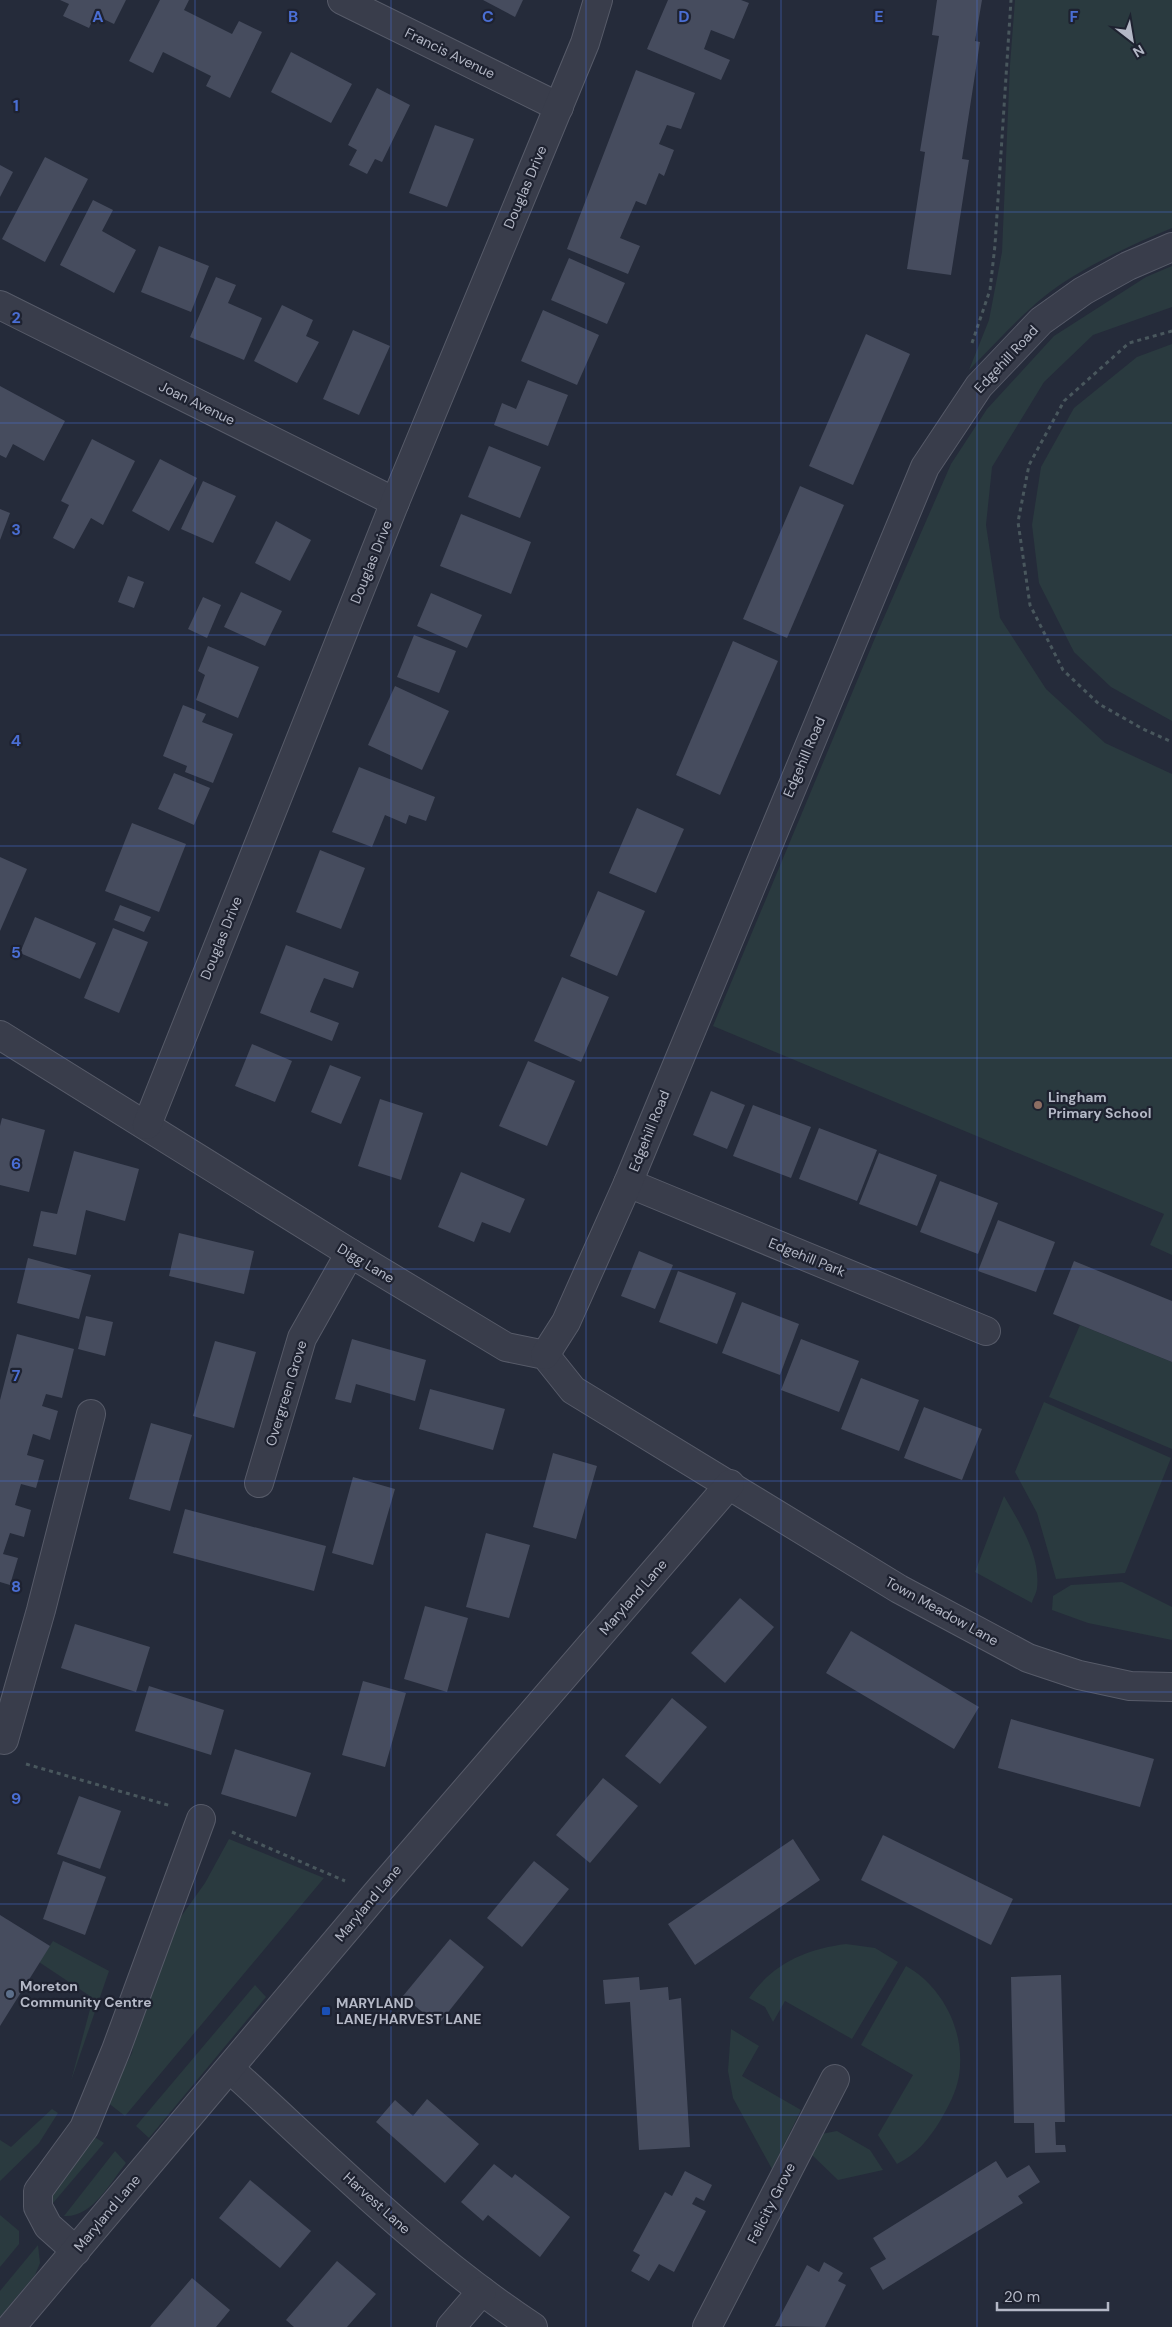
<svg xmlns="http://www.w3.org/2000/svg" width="1172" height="2327" viewBox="0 0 1172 2327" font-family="'DM Sans',sans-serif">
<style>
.green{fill:#2a3a3f}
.building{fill:#464c5e}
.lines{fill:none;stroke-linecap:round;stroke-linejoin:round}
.minor-casing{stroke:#575b69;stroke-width:30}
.path{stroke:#49575d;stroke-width:3;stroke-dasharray:4 4;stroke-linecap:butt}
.minor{stroke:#393d4b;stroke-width:28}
.grid{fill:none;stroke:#4a6ed3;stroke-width:1;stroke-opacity:0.55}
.education-dot{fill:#8d6e63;stroke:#1e2230;stroke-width:2}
.service-dot{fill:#5c6f8a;stroke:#1e2230;stroke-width:2}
.transit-dot{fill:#1a4fb4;stroke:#1e2230;stroke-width:2}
.labels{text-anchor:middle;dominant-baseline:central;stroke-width:4.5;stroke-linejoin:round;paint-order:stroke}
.street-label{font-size:14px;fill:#b4b8c6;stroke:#1e2230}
.poi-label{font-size:14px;font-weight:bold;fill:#b4b8c6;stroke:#1e2230;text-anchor:start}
.grid-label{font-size:16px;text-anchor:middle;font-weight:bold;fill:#4a6ed3;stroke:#1e2230;stroke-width:4.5;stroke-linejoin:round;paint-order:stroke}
</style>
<rect width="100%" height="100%" fill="#252b3a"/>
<g class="green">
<path d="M 1015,0 L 1172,0 L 1172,228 C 1138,242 1103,258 1072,277 C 1033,300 1001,338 969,370 L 989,320 L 1002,252 L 1010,65 Z"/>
<polygon points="1172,266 1172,307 1093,335 1044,382 992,467 986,525 1000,618 1046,689 1105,743 1172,774 1172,1255 1150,1245 1164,1214 713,1026 875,638 951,464 987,409 1054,336 1146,277"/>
<polygon points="1172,344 1172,721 1111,687 1074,652 1039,583 1032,525 1041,467 1074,408 1137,357"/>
<polygon points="1080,1325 1172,1362 1172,1449 1049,1397"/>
<polygon points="1044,1402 1171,1458 1125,1573 1056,1579 1037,1513 1015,1472"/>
<path d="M 1004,1496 C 1019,1522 1041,1556 1037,1588 C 1037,1592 1033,1598 1032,1603 L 975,1572 Z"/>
<polygon points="1122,1582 1172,1607 1172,1640 1088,1623 1052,1610 1053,1596 1071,1585"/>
<polygon points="229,1839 324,1878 125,2116 107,2102 132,2053 140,2010 175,1925 205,1883"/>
<polygon points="53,1941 109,1971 71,2081 93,1998 39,1962"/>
<path d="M 846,1944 L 875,1948 L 898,1962 L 852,2039 L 785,2001 L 773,2022 L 765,2007 L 749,1998 C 772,1964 806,1949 846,1944 Z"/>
<path d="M 906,1966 C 943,1987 966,2032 959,2076 C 956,2093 948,2107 940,2121 C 928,2140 917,2154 897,2164 L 878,2135 L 913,2075 L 861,2045 Z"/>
<polygon points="255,1985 266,1997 149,2138 136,2126"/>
<polygon points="731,2029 759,2046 742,2076 801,2110 772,2169 733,2098 728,2071"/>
<polygon points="52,2109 58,2113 39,2143 0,2181 0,2140 11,2147"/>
<polygon points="837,2131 870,2150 883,2170 838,2180 810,2153 821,2134"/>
<polygon points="93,2136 104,2143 53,2203 51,2194"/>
<path d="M 115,2151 L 126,2163 C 110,2183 92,2218 64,2216 Z"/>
<polygon points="0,2215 19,2231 19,2244 0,2267"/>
<polygon points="38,2245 40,2263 35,2275 0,2317 0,2291"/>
</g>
<g class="building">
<polygon points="60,0 126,0 114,24 95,15 89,28 63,16 69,4"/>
<polygon points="160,0 189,0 184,10 232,34 239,21 262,32 230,98 206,86 211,76 163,52 153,73 129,61"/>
<polygon points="483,0 523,0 515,17"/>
<polygon points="668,0 741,0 749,3 734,39 711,30 704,49 730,60 721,80 647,49"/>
<polygon points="937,0 982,0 975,41 980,42 962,159 969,160 951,275 907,269 925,152 920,151 939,36 932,35"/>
<polygon points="291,52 352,84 331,123 271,92"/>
<polygon points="636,70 695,93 681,129 667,125 659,144 674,150 664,176 659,173 646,205 636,201 620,238 640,246 628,274 567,249"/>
<polygon points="377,88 410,105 382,162 375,159 367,174 349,165 357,150 348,145"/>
<polygon points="435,125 474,139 447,207 409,193"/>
<polygon points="45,157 88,179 45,262 2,239"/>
<polygon points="0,165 13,172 0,197"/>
<polygon points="93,200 113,210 102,231 136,250 114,293 60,265"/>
<polygon points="159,246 209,266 191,312 141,292"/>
<polygon points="569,258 625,283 607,324 551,300"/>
<polygon points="216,277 236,285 228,303 262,318 244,360 190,337"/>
<polygon points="282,305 313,320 306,336 319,342 297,383 254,361"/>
<polygon points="543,310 599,335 577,385 521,361"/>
<polygon points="353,330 390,346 359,415 323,399"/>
<polygon points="866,334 910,354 853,485 809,466"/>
<polygon points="528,380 568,395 548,446 494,425 502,403 516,409"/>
<polygon points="0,386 65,421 44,461 13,444 6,458 0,455"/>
<polygon points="92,439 135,461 103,525 91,518 74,549 53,538 69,505 61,501"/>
<polygon points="489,446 541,467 520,518 468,497"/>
<polygon points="160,459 197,478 169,531 132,511"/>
<polygon points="203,481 236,496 213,543 181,529"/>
<polygon points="800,486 844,505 787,638 743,619"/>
<polygon points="0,509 10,513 0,540"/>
<polygon points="461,514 531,542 511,594 440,566"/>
<polygon points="276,521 311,540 290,581 255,563"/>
<polygon points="128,576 144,582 134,608 118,602"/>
<polygon points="241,592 282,611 265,646 224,627"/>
<polygon points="431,593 482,615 467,648 417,626"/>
<polygon points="203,597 221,605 207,638 188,629"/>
<polygon points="414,635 456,651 439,693 397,677"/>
<polygon points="733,641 778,661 720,795 676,775"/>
<polygon points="208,646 259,667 238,718 196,700 205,675 198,671"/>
<polygon points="395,686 449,711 422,770 368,745"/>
<polygon points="183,705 206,714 202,722 233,734 213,783 185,772 187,766 163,756"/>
<polygon points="359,767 435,797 426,821 409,815 406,824 385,815 372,847 332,832"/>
<polygon points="174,773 210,788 194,825 158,809"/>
<polygon points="637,808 684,829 656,893 609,873"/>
<polygon points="132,823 186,844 159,912 105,891"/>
<polygon points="320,850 365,868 341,929 296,912"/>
<polygon points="0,857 27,869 0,931"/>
<polygon points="598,891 645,911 617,976 570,956"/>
<polygon points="120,905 151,917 144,932 114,920"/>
<polygon points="35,917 96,943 80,979 20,953"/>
<polygon points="113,928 148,942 119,1013 84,998"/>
<polygon points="286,945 359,972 353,988 324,978 315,999 310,1012 339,1023 332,1041 260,1013"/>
<polygon points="562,977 609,997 581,1062 534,1041"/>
<polygon points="252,1044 292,1061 275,1102 235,1086"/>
<polygon points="528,1061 575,1081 547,1146 499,1126"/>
<polygon points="330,1065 361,1077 341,1124 311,1112"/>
<polygon points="711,1091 745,1105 727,1149 693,1135"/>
<polygon points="380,1099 423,1113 401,1180 358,1166"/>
<polygon points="753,1105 811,1127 791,1178 733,1156"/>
<polygon points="2,1118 45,1130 29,1192 0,1185 0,1126"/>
<polygon points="819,1128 877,1150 857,1201 799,1179"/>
<polygon points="74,1151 139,1169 125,1221 86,1210 76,1255 33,1246 41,1211 57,1214"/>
<polygon points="879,1153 937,1175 917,1226 859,1204"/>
<polygon points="461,1172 525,1199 510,1233 482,1222 474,1242 438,1227"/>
<polygon points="940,1181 998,1203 978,1254 920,1232"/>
<polygon points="998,1220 1055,1242 1036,1292 978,1271"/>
<polygon points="179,1233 254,1251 244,1294 169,1276"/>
<polygon points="639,1251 673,1265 655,1309 621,1296"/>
<polygon points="28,1258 91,1275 79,1319 17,1303"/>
<polygon points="1074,1261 1172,1301 1172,1362 1053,1314"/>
<polygon points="678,1271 736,1293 717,1344 659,1322"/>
<polygon points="742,1302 799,1324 780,1375 722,1353"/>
<polygon points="86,1316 113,1322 105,1356 78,1349"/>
<polygon points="17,1334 74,1349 62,1398 46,1394 42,1406 58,1411 50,1440 33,1434 27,1455 44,1460 36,1488 21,1484 15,1505 31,1510 24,1537 10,1533 3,1554 18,1558 10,1585 0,1582 0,1400"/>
<polygon points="352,1339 426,1360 415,1401 356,1384 351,1403 335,1399"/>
<polygon points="801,1339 859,1361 839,1412 781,1390"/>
<polygon points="215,1341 256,1352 234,1428 193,1416"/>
<polygon points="861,1378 919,1400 899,1451 841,1429"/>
<polygon points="430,1389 505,1409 493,1450 419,1429"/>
<polygon points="924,1407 982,1429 962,1480 904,1458"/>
<polygon points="151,1423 192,1435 170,1511 129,1499"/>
<polygon points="553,1453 597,1466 576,1539 533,1527"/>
<polygon points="353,1477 395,1489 373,1565 332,1553"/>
<polygon points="185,1509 326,1546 314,1591 173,1553"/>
<polygon points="486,1533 530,1545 509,1618 466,1607"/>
<polygon points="740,1598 774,1627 725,1683 691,1653"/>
<polygon points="425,1606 468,1618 447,1692 404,1679"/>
<polygon points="75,1624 150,1647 136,1692 61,1668"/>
<polygon points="851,1631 979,1707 954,1749 826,1673"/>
<polygon points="363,1681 406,1693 385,1767 342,1755"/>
<polygon points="149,1686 224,1710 211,1755 135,1731"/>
<polygon points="672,1698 707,1727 660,1784 625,1756"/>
<polygon points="1011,1719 1154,1759 1140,1807 998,1768"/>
<polygon points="235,1749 311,1773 296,1817 221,1794"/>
<polygon points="603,1778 638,1806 590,1863 556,1835"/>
<polygon points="79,1796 121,1811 100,1869 57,1854"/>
<polygon points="883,1835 1013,1899 991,1945 861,1880"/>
<polygon points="793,1839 820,1880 695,1965 668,1924"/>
<polygon points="63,1861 106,1877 85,1935 43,1919"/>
<polygon points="534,1861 569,1889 522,1947 487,1918"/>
<polygon points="0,1915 50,1946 0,2026"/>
<polygon points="450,1939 484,1967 438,2025 403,1996"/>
<polygon points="1061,1975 1065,2122 1055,2122 1056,2145 1065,2145 1066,2152 1035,2153 1034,2123 1014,2123 1011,1977"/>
<polygon points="639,1977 640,1990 668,1987 669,2000 681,1998 690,2147 639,2150 630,2002 605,2004 603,1980"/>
<polygon points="427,2099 479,2144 445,2183 376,2122 395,2100 413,2116"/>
<polygon points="996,2161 1007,2178 1029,2165 1040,2182 1018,2196 1023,2203 883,2290 870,2268 886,2259 873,2238"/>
<polygon points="494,2164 512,2178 515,2174 570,2217 540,2257 488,2215 483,2221 461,2202"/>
<polygon points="685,2171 712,2185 704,2201 696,2197 692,2204 706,2211 674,2272 659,2264 649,2281 631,2271 640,2255 633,2251 665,2192 672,2196"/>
<polygon points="250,2180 311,2231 280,2268 219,2218"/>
<polygon points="337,2261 376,2294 347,2327 294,2327 286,2320"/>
<polygon points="824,2262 843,2273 838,2281 846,2285 825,2327 775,2326 807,2265 819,2272"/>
<polygon points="192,2278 230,2310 216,2327 150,2327"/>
</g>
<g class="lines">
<defs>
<g id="minor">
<polyline points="342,0 559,107"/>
<polyline points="0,305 395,502"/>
<polyline points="0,1035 350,1253 506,1347 545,1355 573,1390 899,1589 1028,1658 1079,1675 1130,1686 1172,1687"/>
<polyline points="147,1125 395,502 585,43 598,0"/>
<polyline points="628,1183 986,1331"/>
<polyline points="545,1355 566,1322 628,1183 925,467 979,386 1041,321 1083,291 1128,266 1172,247"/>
<polyline points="259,1483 302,1338 350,1253"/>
<polyline points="0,1739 4,1740 41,1610 91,1414"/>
<path d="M 230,2069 C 328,2158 422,2254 533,2327"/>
<polyline points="76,2251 48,2226 38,2207 38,2191 84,2128 116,2050 201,1819"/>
<polyline points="11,2327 376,1894 730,1484"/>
<polyline points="451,2327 482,2291"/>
<polyline points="707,2327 835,2079"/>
</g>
</defs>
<use href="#minor" class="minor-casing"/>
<g class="path">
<polyline points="1172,331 1129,343 1064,401 1029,465 1018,522 1030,605 1063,670 1099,704 1143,729 1172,742"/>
<polyline points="972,343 990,290 995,245 1011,0"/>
<polyline points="26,1764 171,1806"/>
<polyline points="232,1832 345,1881"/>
</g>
<use href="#minor" class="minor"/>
</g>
<path class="grid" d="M 195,0 L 195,2327M 391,0 L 391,2327M 586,0 L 586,2327M 781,0 L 781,2327M 977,0 L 977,2327M 0,212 L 1172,212M 0,423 L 1172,423M 0,635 L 1172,635M 0,846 L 1172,846M 0,1058 L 1172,1058M 0,1269 L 1172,1269M 0,1481 L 1172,1481M 0,1692 L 1172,1692M 0,1904 L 1172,1904M 0,2115 L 1172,2115"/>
<circle class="education-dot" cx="1038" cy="1105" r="5"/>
<circle class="service-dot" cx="10" cy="1994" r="5"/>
<rect class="transit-dot" x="321" y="2006" width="10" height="10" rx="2.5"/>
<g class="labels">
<g class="street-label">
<text transform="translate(450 53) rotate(26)">Francis Avenue</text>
<text transform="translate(525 187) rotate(-67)">Douglas Drive</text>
<text transform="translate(1006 359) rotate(-47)">Edgehill Road</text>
<text transform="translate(197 403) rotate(26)">Joan Avenue</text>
<text transform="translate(371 562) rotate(-68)">Douglas Drive</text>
<text transform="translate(804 757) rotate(-67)">Edgehill Road</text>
<text transform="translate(221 938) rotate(-68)">Douglas Drive</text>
<text transform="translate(649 1131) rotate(-68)">Edgehill Road</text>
<text transform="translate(807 1257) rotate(22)">Edgehill Park</text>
<text transform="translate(366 1263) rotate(31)">Digg Lane</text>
<text transform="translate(286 1393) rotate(-73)">Overgreen Grove</text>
<text transform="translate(633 1597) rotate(-49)">Maryland Lane</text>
<text transform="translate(942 1611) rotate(29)">Town Meadow Lane</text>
<text transform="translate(368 1903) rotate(-50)">Maryland Lane</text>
<text transform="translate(377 2203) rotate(42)">Harvest Lane</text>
<text transform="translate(771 2203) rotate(-63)">Felicity Grove</text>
<text transform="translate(107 2213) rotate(-50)">Maryland Lane</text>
</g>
<g class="poi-label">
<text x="1048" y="1097">Lingham<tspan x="1048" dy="16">Primary School</tspan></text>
<text x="20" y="1986">Moreton<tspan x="20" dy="16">Community Centre</tspan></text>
<text x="336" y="2003">MARYLAND<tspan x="336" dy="16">LANE/HARVEST LANE</tspan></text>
</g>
</g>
<g class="grid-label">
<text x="98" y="22">A</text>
<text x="293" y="22">B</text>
<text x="488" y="22">C</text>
<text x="684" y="22">D</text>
<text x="879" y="22">E</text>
<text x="1074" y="22">F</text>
<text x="16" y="111">1</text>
<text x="16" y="323">2</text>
<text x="16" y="535">3</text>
<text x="16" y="746">4</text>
<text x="16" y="958">5</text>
<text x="16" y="1169">6</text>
<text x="16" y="1381">7</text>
<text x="16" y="1592">8</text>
<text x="16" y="1804">9</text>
</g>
<g transform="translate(1132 40) rotate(149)" stroke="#1e2230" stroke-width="4" paint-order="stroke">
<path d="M0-4L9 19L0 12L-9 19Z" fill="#b4b8c6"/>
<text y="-8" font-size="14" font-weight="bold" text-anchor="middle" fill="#b4b8c6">N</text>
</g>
<path d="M997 2302v8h111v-8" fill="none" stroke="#b4b8c6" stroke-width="2.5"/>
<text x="1004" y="2302" font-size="15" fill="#b4b8c6" stroke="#1e2230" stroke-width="4" paint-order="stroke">20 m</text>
</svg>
